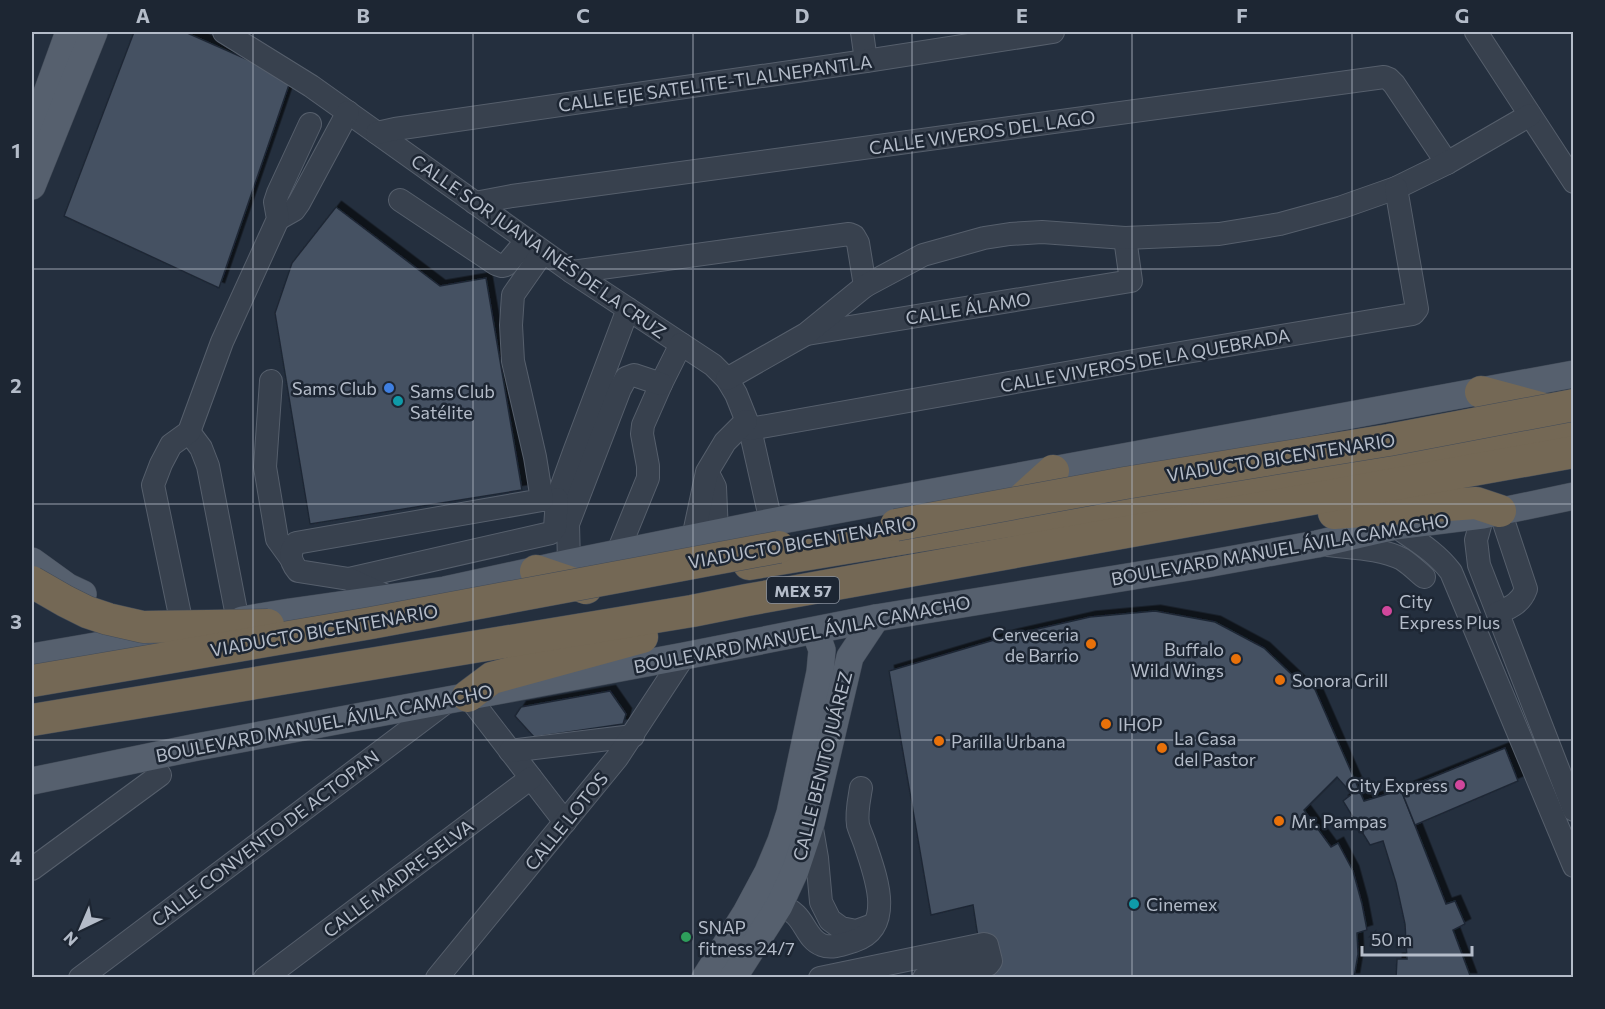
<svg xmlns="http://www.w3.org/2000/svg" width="1605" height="1009" viewBox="0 0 1605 1009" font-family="Commissioner,sans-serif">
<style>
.building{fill:#455162;stroke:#1f2835;stroke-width:1.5;filter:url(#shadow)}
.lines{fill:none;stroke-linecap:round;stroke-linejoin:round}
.minor-casing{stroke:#565f6c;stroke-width:24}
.major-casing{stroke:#414a57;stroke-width:28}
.highway-casing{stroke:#434c59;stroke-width:33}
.minor{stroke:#38414e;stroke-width:22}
.major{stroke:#56606e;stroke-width:27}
.highway{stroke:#746855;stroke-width:32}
.highway-bridge-casing{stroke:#434c59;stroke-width:33;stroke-linecap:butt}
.highway-bridge{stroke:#746855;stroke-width:32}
.grid{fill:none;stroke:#b4bcc9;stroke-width:1.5;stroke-opacity:0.55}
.shop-dot{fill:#3f7fe0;stroke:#1d2633;stroke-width:2}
.culture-dot{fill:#0f9aa8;stroke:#1d2633;stroke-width:2}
.hotel-dot{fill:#d1479c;stroke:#1d2633;stroke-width:2}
.food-dot{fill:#e8710a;stroke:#1d2633;stroke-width:2}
.leisure-dot{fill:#2e9e5b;stroke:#1d2633;stroke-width:2}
.labels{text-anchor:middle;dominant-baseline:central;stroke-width:5;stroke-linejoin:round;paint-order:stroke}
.shield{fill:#1d2633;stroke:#878f9c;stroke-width:1.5}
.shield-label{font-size:16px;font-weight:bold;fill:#b4bcc9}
.street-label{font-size:18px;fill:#b4bcc9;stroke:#1d2633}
.poi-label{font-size:18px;fill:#b4bcc9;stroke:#1d2633;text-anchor:start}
.neatline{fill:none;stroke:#b4bcc9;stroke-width:2}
.grid-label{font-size:20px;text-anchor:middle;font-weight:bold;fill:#b4bcc9}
</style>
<defs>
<filter id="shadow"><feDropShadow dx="5.5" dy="-5.5" stdDeviation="0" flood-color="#0009"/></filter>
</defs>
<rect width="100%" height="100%" fill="#242f3e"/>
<g class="building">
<polygon points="134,32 185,32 291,79 219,288 64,216"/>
<polygon points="336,207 440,286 486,278 522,490 310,524 275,313 292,263"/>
<polygon points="1155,611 1215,622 1264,648 1306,688 1313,685 1364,801 1401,790 1446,904 1455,901 1465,924 1453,930 1471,978 1396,978 1397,959 1407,959 1405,924 1396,883 1383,841 1370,845 1343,801 1352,794 1337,777 1304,810 1331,847 1338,843 1353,871 1362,904 1367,930 1357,933 1358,954 1354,978 971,978 984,976 973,905 931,915 889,671 1011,635 1090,617"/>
<polygon points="610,691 626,714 623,724 534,737 515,716 521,707"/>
<polygon points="1505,748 1518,781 1415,825 1401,790"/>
</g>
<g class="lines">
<defs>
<g id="minor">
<polyline points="224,32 311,86 572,272 713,365 727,379 736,394 750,429 771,522"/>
<polyline points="862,32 866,61"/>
<polyline points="1476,32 1574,182"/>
<polyline points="377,133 395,129 866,61 1053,32"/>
<polyline points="400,200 496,264 502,266 506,265 527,240"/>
<polyline points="475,203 512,196 1384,77 1389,79 1394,84 1447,163"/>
<polyline points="278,219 294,210 299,203 348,112"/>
<polyline points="572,272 849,234 854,236 858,243 865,286"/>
<polyline points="807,334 1131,281 1125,238"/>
<polyline points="727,379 806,334 865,286 923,255 984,238 1010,234 1042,232 1125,238 1219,234 1280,224 1342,207 1396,188 1447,163 1530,115"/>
<polyline points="271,381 265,467 277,539 290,557"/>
<polyline points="750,429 1145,359 1413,314 1417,309 1396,188"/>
<polyline points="189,432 201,448 208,466 236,611"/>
<polyline points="711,479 715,487 717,533"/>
<polyline points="542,500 557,499 574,452 628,309"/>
<polyline points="1483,515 1476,540 1479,565 1574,810"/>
<path d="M 1395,526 C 1415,540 1436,552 1451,572 L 1574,866"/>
<polyline points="693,538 707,472 725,442 746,421"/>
<path d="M 1328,545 C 1352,548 1380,548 1402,559 C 1410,564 1417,571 1424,577"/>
<polyline points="617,554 648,478 648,466 642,434 643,425 661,384 681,344"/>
<polyline points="569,563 568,524 620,389 626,378 634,375 661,384"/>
<polyline points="349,579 551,533 555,528 557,499"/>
<path d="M 391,598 L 349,579 L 298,571 C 290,561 288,553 296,543 L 542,500 L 535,457 L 513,361 L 511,325 L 513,295 L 543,252"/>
<path d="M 1498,613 C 1511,607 1521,603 1526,589 L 1500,511"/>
<polyline points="180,615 153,485 161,464 171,445 189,432 222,342 278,219 275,202 278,193 310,124"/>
<polyline points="468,696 565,822"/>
<polyline points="510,751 633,736"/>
<polyline points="811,823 817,858 821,902 830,920 841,928 856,931 870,926"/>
<polyline points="32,869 160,775"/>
<path d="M 779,906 C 806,912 803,938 822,945 C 832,949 844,944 854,941 C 895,927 876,877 866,847 C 864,840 860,832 858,825 C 856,813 859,800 861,788"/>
<polyline points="80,978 449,700"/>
<polyline points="265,978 531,778"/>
<polyline points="437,978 617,758 684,656"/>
<polyline points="820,978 984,944 987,945 991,961 988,965 924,978"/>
</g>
<g id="major">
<polyline points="32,134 69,32"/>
<polyline points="32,186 94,32"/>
<polyline points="32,561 68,587 83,594"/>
<polyline points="242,620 290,612 445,590 569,563 771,522 1574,374"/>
<polyline points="32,657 165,634"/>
<polyline points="32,781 197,747 684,656 876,618 1201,565 1317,544 1395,526 1483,515 1574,496"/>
<polyline points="705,978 746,913 768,872 781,841 790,813 820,672 822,650 815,631"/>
<polyline points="733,978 779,906 795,871 811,823 850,657 876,618"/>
</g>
<g id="highway">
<polyline points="1481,392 1555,412"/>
<polyline points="1009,511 1053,471"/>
<polyline points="1334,513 1476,503 1500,511"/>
<polyline points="749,564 1574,428"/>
<polyline points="536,571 586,588"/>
<polyline points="468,696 492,678 642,637"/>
<polyline points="32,720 692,611 747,600 1574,452"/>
</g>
</defs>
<use href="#minor" class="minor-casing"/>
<use href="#major" class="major-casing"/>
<use href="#highway" class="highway-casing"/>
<use href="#minor" class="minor"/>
<use href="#major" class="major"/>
<use href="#highway" class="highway"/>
<defs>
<g id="highway-bridge">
<polyline points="896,525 1125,483 1389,440 1574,405"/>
<polyline points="32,582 65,601 87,612 108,619 143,627 268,625"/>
<polyline points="32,681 371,623 779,547"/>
</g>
</defs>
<use href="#highway-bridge" class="highway-bridge-casing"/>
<use href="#highway-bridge" class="highway-bridge"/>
</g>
<path class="grid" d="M 253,32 L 253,978M 473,32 L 473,978M 693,32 L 693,978M 912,32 L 912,978M 1132,32 L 1132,978M 1352,32 L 1352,978M 32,269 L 1574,269M 32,504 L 1574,504M 32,740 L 1574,740"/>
<circle class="shop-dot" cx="389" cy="388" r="6"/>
<g class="culture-dot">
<circle cx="398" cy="401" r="6"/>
<circle cx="1134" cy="904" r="6"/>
</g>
<g class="hotel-dot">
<circle cx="1387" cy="611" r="6"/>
<circle cx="1460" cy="785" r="6"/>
</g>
<g class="food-dot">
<circle cx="1091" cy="644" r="6"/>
<circle cx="1236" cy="659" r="6"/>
<circle cx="1280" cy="680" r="6"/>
<circle cx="1106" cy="724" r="6"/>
<circle cx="939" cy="741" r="6"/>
<circle cx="1162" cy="748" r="6"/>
<circle cx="1279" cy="821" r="6"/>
</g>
<circle class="leisure-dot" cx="686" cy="937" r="6"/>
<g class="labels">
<rect class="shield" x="767" y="577" width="72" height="26" rx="4.5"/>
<g class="shield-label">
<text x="803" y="590">MEX 57</text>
</g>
<g class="street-label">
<text transform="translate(715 83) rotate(-8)">CALLE EJE SATELITE-TLALNEPANTLA</text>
<text transform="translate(982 132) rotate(-8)">CALLE VIVEROS DEL LAGO</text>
<text transform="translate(539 246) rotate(35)">CALLE SOR JUANA INÉS DE LA CRUZ</text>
<text transform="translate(968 308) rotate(-9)">CALLE ÁLAMO</text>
<text transform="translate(1145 360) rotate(-10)">CALLE VIVEROS DE LA QUEBRADA</text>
<text transform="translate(1281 457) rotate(-9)">VIADUCTO BICENTENARIO</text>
<text transform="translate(802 542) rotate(-10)">VIADUCTO BICENTENARIO</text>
<text transform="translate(1280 549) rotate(-10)">BOULEVARD MANUEL ÁVILA CAMACHO</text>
<text transform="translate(324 630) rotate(-10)">VIADUCTO BICENTENARIO</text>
<text transform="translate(802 634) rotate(-11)">BOULEVARD MANUEL ÁVILA CAMACHO</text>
<text transform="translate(324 723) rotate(-11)">BOULEVARD MANUEL ÁVILA CAMACHO</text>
<text transform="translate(822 766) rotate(-76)">CALLE BENITO JUÁREZ</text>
<text transform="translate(566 821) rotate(-51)">CALLE LOTOS</text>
<text transform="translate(265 838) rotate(-37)">CALLE CONVENTO DE ACTOPAN</text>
<text transform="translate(398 878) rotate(-37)">CALLE MADRE SELVA</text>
</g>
<g class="poi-label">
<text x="377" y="388" text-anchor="end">Sams Club</text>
<text x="410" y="391">Sams Club<tspan x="410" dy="21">Satélite</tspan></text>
<text x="1399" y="601">City<tspan x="1399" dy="21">Express Plus</tspan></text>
<text x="1079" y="634" text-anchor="end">Cerveceria<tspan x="1079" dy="21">de Barrio</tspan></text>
<text x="1224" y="649" text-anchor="end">Buffalo<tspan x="1224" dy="21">Wild Wings</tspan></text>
<text x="1292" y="680">Sonora Grill</text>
<text x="1118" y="724">IHOP</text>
<text x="1174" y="738">La Casa<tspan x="1174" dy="21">del Pastor</tspan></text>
<text x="951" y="741">Parilla Urbana</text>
<text x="1448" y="785" text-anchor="end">City Express</text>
<text x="1291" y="821">Mr. Pampas</text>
<text x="1146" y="904">Cinemex</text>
<text x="698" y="927">SNAP<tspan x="698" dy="21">fitness 24/7</tspan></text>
</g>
</g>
<rect width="1605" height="1009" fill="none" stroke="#1d2633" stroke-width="66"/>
<g transform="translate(81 928) rotate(224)" stroke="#1d2633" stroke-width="4.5" paint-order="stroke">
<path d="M0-4.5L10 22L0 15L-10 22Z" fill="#b4bcc9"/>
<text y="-9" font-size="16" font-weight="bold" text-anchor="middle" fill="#b4bcc9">N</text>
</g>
<path d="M1362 946v9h110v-9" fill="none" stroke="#b4bcc9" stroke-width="3"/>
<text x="1371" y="946" font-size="18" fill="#b4bcc9" stroke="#1d2633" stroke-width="4.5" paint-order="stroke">50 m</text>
<rect x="33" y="33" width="1539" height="943" class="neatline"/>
<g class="grid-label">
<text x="143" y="23">A</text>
<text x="363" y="23">B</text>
<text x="583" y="23">C</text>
<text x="802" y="23">D</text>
<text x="1022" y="23">E</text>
<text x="1242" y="23">F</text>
<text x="1462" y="23">G</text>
<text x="16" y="158">1</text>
<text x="16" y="393">2</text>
<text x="16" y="629">3</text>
<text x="16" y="865">4</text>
</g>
</svg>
